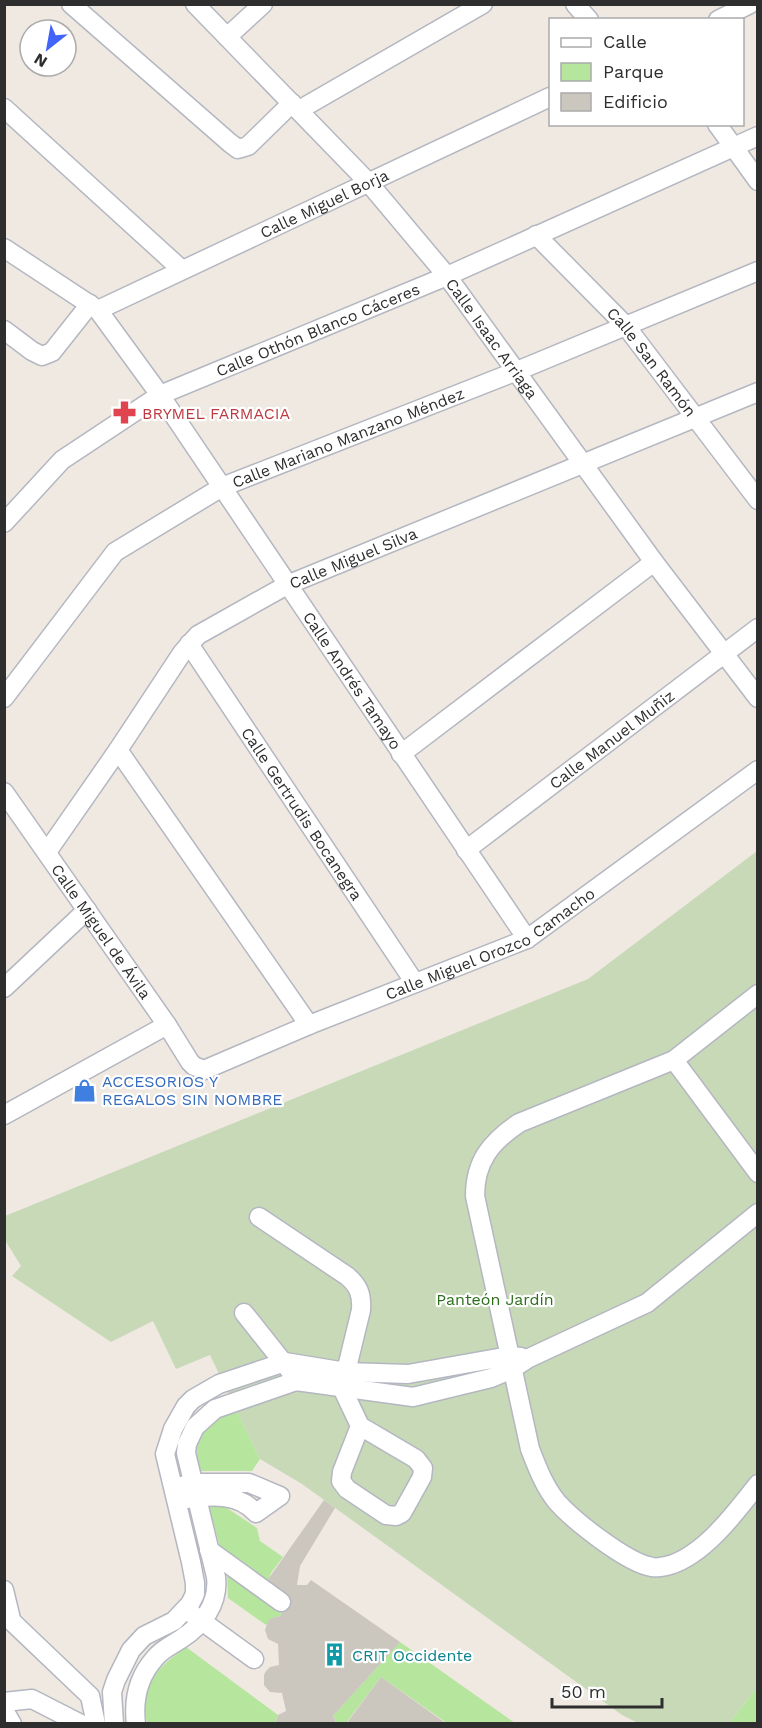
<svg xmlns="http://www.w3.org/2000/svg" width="762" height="1728" viewBox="0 0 762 1728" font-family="'Work Sans',sans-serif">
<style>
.green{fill:#b6e59e}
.cemetery{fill:#c8d9b8}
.building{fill:#cbc7bf}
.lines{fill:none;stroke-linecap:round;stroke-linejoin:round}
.minor-casing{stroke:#b4b7c1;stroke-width:21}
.minor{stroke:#fff;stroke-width:18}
.labels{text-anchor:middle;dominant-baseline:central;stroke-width:4.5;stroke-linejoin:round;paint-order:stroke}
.street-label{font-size:16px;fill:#2e2e2e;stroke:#fff}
.health-label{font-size:16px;fill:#be3a42;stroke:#fff;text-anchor:start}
.shop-label{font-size:16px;fill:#366cbe;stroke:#fff;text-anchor:start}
.park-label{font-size:16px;fill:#2c6e1b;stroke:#fff}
.culture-label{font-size:16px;fill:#0d838f;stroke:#fff;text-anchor:start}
</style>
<rect width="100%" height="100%" fill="#efe9e1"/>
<g class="green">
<path d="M 235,1407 L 260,1459 L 252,1471 L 199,1471 C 190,1436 207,1424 235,1407 Z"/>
<polygon points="218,1502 257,1528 260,1541 283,1557 271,1573 268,1583 221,1550 209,1508"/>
<polygon points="227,1569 282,1611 281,1616 272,1618 266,1625 228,1598"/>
<polygon points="400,1642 515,1723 447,1723 381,1677 346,1723 337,1723 333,1716"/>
<path d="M 186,1647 L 278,1715 L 275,1723 L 147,1723 C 139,1684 157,1668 186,1647 Z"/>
<polygon points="757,1688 757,1723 729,1723"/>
</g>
<polygon class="cemetery" points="757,851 757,1688 729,1723 638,1723 622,1715 302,1484 260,1459 210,1355 176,1369 153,1321 111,1342 12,1276 21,1266 5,1240 5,1216 588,979"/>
<g class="building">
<polygon points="324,1500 335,1508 300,1566 297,1585 307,1585 311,1580 400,1642 333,1716 337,1724 275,1724 278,1715 286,1711 282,1693 270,1692 264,1685 264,1675 266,1671 270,1667 279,1665 278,1644 268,1639 265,1630 268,1621 272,1618 281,1616 284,1597 268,1583 269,1578"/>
<polygon points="381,1677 447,1724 346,1724"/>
</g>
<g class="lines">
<defs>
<g id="minor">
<polyline points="71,4 230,143 238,149 248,146 292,103"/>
<path id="s1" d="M 195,4 L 368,182 L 447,276 L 654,562 L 758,698"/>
<polyline points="575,4 589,20"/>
<polyline points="718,20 750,4"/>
<polyline points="227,37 263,4"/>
<polyline points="4,108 182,270"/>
<polyline points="299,110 483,4"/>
<polyline points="717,124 758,181"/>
<path id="s2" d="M 536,235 L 625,325 L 758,500"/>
<path id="s3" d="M 4,248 L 98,310 L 160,395 L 527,939"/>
<path id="s4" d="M 98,310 L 550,97"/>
<polyline points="4,330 32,351 42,356 52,352 90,304"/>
<path id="s5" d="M 4,523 L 62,460 L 160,395 L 447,276 L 758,136"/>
<path id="s6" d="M 189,644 L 415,983"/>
<path id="s7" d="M 4,698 L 115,552 L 222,487 L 517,371 L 758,271"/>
<polyline points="118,750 309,1025"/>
<polyline points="401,754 654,562"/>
<path id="s8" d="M 4,792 L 167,1025 L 190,1062 L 194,1066 L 204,1070 L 309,1025 L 527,939 L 758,770"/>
<path id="s9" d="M 466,850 L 758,628"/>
<path id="s10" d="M 47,852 L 118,750 L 182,653 L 198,635 L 287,585 L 758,392"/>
<polyline points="4,988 87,910"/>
<polyline points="674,1060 758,994"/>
<polyline points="4,1115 167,1025"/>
<path d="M 758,1173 L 674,1060 L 519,1123 C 491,1142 475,1161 475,1196 L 530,1449 C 537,1467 544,1486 557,1502 C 574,1521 627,1563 652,1567 C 656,1568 666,1566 670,1565 C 705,1554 736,1512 758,1484"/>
<path d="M 259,1217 L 347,1276 C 359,1286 362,1295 361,1310 L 342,1388 L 360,1426 L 342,1472 L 341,1481 L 347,1489 L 386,1515 L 396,1516 L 402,1513 L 422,1477 L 423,1468 L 416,1459 L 360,1426"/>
<polyline points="244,1313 291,1372"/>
<path d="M 182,1486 L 193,1483 L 249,1483 L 280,1496 L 256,1513 C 239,1493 210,1495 186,1499"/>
<polyline points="209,1550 281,1602"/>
<polyline points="4,1590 11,1619"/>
<polyline points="4,1614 90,1696 96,1724"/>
<polyline points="192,1614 254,1659"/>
<polyline points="4,1702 32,1699 81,1724"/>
<polyline points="4,1710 12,1724"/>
<polyline points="114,1724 112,1692 116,1680 131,1650 144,1636 174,1621 190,1604 195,1594 195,1583 191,1562 165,1454 173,1429 186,1406 193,1399 219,1384 285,1362 346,1372 408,1374 509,1356 521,1357"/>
<path d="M 136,1724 C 133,1699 138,1677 155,1658 C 162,1649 172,1645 181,1639 C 203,1625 219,1603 216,1577 L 186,1453 L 187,1444 L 195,1427 L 215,1409 L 296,1381 L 413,1397 L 491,1378 L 512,1369 L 529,1358 L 647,1303 L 758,1213"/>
</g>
</defs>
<use href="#minor" class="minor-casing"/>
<use href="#minor" class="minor"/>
</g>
<defs>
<symbol id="pharmacy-bare" viewBox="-9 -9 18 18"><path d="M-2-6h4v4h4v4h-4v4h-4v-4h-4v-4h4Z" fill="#e0444e" stroke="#fff" stroke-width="2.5" paint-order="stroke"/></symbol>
<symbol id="shop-bare" viewBox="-9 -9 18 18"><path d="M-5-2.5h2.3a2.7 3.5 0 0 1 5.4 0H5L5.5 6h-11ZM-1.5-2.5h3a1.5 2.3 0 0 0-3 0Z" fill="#3f7fe0" stroke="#fff" stroke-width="2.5" paint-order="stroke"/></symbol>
<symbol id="building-bare" viewBox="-9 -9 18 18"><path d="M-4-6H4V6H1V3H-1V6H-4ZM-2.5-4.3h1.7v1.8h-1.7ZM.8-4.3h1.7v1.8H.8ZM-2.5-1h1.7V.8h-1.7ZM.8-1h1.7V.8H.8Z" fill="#0f9aa8" stroke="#fff" stroke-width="2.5" paint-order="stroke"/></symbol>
</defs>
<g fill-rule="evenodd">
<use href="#pharmacy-bare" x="108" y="396" width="33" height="33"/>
<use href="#shop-bare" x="68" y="1074" width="33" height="33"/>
<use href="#building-bare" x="318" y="1638" width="33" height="33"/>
</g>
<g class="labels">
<g class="street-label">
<text stroke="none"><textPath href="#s4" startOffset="250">Calle Miguel Borja</textPath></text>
<text stroke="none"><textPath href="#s5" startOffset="374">Calle Othón Blanco Cáceres</textPath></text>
<text stroke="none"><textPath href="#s1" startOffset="448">Calle Isaac Arriaga</textPath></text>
<text stroke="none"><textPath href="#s2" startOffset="172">Calle San Ramón</textPath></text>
<text stroke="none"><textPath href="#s7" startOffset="444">Calle Mariano Manzano Méndez</textPath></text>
<text stroke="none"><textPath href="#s10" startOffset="438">Calle Miguel Silva</textPath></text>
<text stroke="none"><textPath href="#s3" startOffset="562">Calle Andrés Tamayo</textPath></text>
<text stroke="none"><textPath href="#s9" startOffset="183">Calle Manuel Muñiz</textPath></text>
<text stroke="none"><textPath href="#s6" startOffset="204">Calle Gertrudis Bocanegra</textPath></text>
<text stroke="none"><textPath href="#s8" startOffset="170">Calle Miguel de Ávila</textPath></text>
<text stroke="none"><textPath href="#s8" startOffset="658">Calle Miguel Orozco Camacho</textPath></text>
</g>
<g class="health-label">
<text x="142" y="413">BRYMEL FARMACIA</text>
</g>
<g class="shop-label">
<text x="102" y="1081">ACCESORIOS Y<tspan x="102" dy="18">REGALOS SIN NOMBRE</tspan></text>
</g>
<g class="park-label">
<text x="495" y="1299">Panteón Jardín</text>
</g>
<g class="culture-label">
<text x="352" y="1655">CRIT Occidente</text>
</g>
</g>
<rect width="762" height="1728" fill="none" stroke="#2e2e2e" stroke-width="12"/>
<rect x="549" y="18" width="195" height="108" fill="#ffffff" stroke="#ababab" stroke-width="1.5"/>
<rect x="561" y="38" width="30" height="9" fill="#ffffff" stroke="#ababab" stroke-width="1.5"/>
<text x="603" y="48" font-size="18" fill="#2e2e2e">Calle</text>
<rect x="561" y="63" width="30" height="18" fill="#b6e59e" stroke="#ababab" stroke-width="1.5"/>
<text x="603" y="78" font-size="18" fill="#2e2e2e">Parque</text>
<rect x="561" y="93" width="30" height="18" fill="#cbc7bf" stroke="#ababab" stroke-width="1.5"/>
<text x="603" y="108" font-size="18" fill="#2e2e2e">Edificio</text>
<g transform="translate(48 48) rotate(211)"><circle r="28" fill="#ffffff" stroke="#ababab" stroke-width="1.5"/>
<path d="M0-4.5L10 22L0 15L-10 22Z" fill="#4264fb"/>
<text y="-9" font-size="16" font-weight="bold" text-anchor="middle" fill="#2e2e2e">N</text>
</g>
<path d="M552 1698v9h110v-9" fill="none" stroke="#2e2e2e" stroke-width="3"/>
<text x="561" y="1698" font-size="18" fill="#2e2e2e" stroke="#ffffff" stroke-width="4.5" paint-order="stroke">50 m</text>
</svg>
